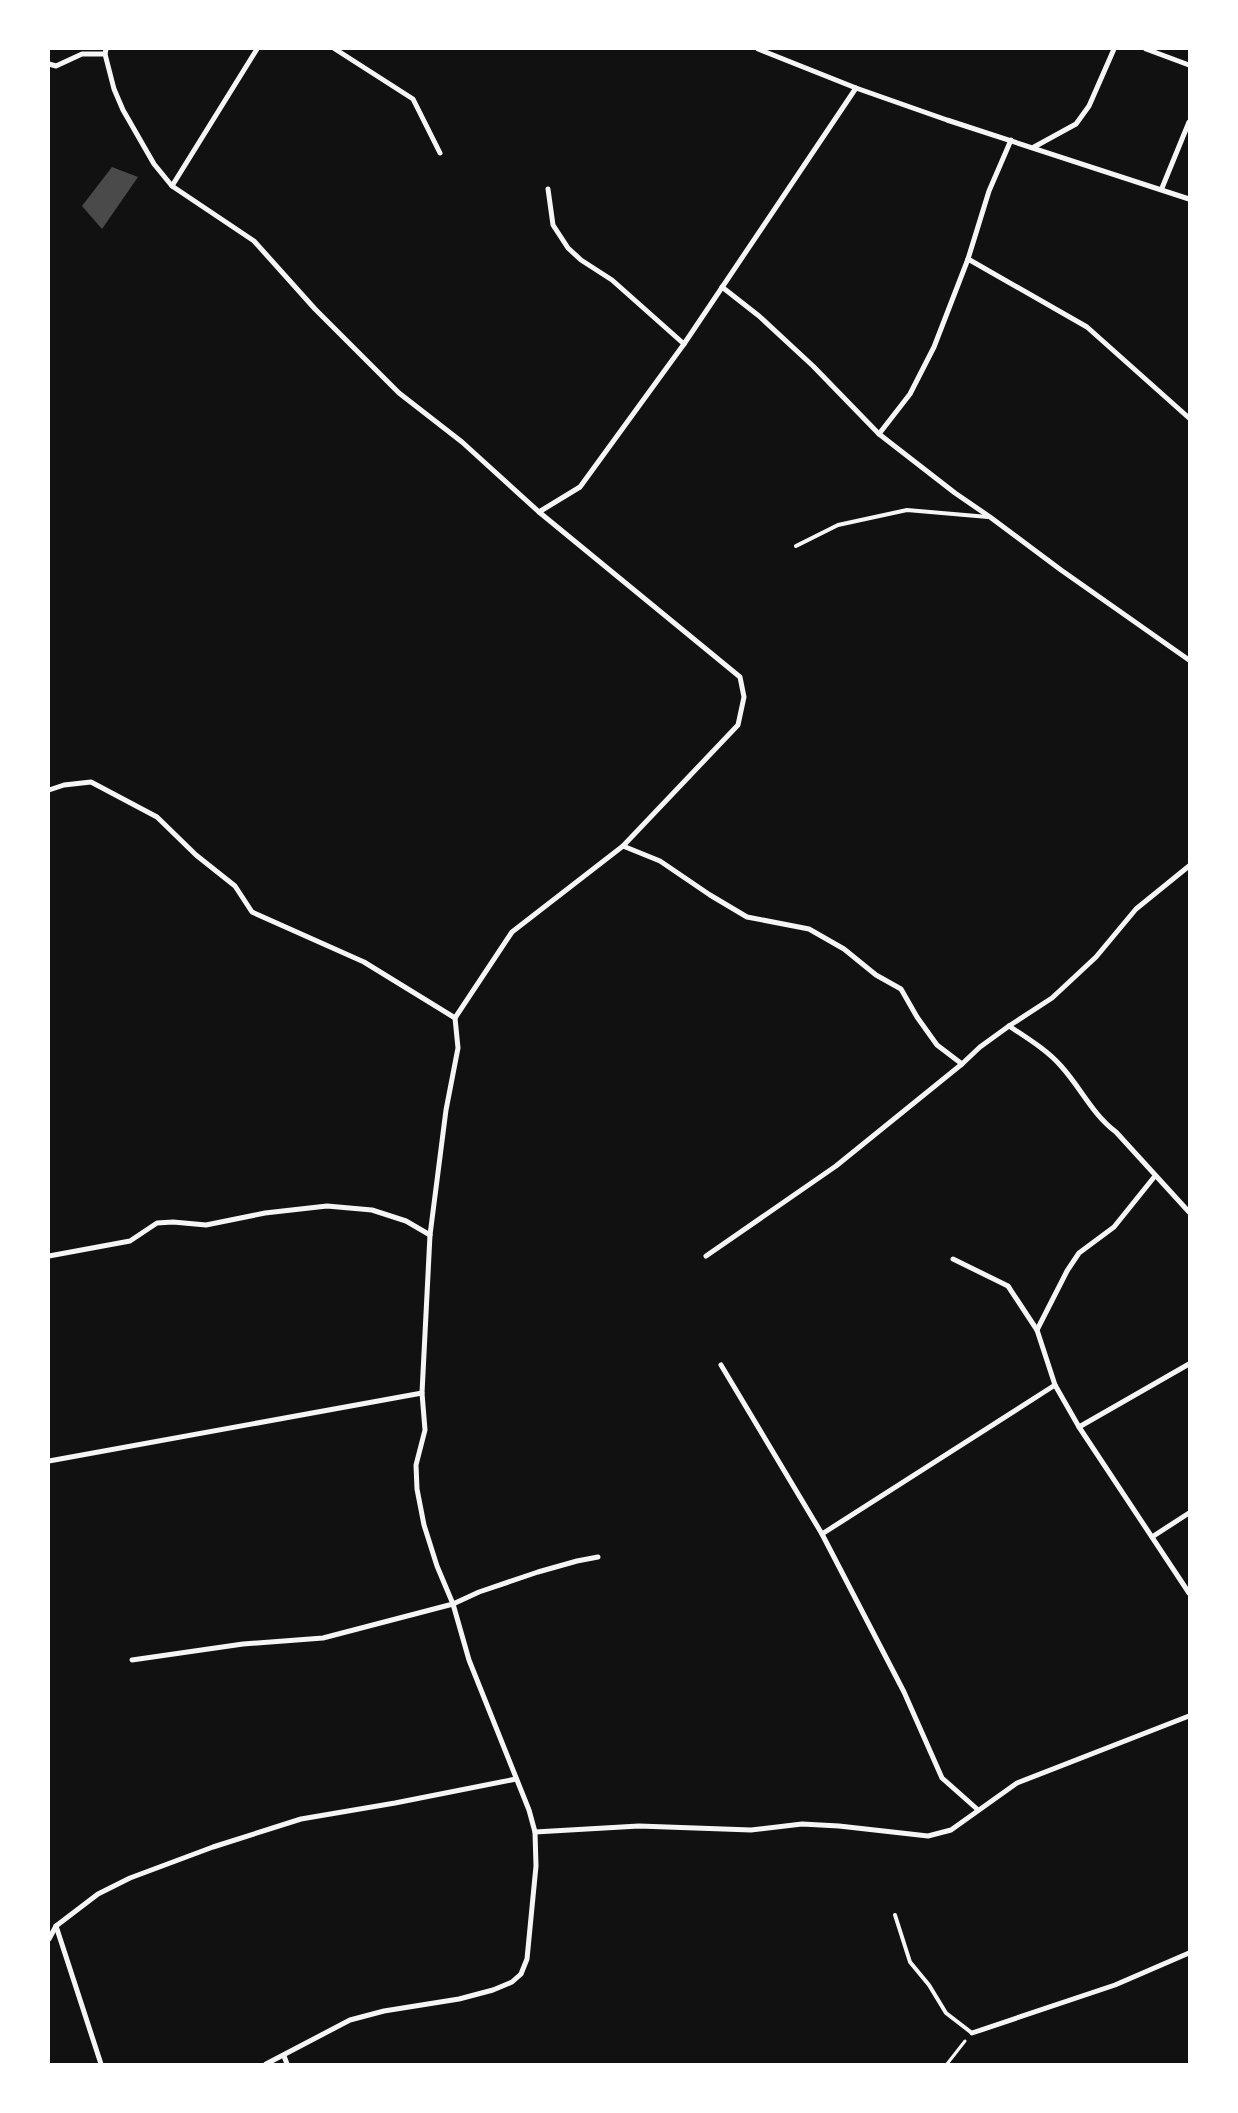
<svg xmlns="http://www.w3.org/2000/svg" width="1238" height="2113" viewBox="0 0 1238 2113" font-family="'Times New Roman',serif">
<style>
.building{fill:#4a4a4a}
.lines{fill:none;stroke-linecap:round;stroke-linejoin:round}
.path{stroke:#f5f5f5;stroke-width:3}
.service{stroke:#f5f5f5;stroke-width:4}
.minor{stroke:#f5f5f5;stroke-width:5}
</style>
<rect width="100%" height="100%" fill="#111"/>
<polygon class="building" points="112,167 138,177 102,229 82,206"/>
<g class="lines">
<polyline class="path" points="947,2064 965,2041"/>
<g class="service">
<polyline points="796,546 838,525 907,510 988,517"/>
<polyline points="895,1915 910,1962 929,1985 946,2013 972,2033"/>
</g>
<g class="minor">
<polyline points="106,49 105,54 114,89 123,110 154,164 172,186 254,241 315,309 399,393 462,442 539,512 740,677 744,697 738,725 623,846 512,932 455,1018"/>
<polyline points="335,49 413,99 440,153"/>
<polyline points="758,49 856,88 947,120 1189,199"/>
<polyline points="1146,49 1189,65"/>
<polyline points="49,64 56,66 82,54 105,54"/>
<polyline points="1034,147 1076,124 1089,106 1114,49"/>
<polyline points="172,186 257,49"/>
<polyline points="1162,188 1189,122"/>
<polyline points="548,189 553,225 568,248 581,260 612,280 684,344"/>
<polyline points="968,259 1087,327 1189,418"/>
<polyline points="722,287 759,316 813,366 879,434 955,493 990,517 1061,570 1189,660"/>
<polyline points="879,434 910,394 934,347 968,259 989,191 1011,140"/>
<polyline points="539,512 580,487 684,344 856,88"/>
<polyline points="49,790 64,785 91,782 157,817 196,855 235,886 252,912 364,962 455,1018 458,1048 446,1110 430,1235 422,1393 425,1430 416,1465 417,1489 424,1525 437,1566 453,1604 469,1660 529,1810 535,1832 536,1866 527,1959 521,1974 512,1982 493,1990 459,1999 384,2011 350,2020 266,2064"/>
<polyline points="623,846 660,861 710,895 747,917 809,929 844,949 876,975 901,989 917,1017 937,1045 962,1064"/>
<path d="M 1009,1026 C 1027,1038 1047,1050 1061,1066 C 1081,1088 1092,1114 1116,1132 L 1189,1212"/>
<polyline points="49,1256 130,1241 157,1223 173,1222 206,1225 265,1213 327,1206 372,1210 406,1221 430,1235"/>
<polyline points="706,1256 836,1166 962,1064 980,1047 1009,1026 1052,998 1096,957 1136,909 1189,866"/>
<polyline points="953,1259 1008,1286 1037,1330 1055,1385 1079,1427 1189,1593"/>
<polyline points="1037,1330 1067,1271 1079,1253 1114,1227 1155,1176"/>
<polyline points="721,1365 822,1534 904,1692 942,1778 977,1809"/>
<polyline points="1079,1427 1189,1364"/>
<polyline points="49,1461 422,1393"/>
<polyline points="822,1534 1055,1385"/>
<polyline points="1152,1537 1189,1513"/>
<polyline points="132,1660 243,1644 323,1638 453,1604 479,1592 538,1572 577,1561 598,1557"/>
<polyline points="535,1832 639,1826 751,1830 802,1824 839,1826 928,1836 951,1830 1017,1783 1189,1716"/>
<polyline points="56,1926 101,2064"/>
<polyline points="49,1939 56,1926 98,1894 130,1878 213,1847 301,1819 395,1803 516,1779"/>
<polyline points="972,2033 1115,1985 1189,1953"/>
<polyline points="284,2056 287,2064"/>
</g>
</g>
<rect width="1238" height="2113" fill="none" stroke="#ffffff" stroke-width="100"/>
</svg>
